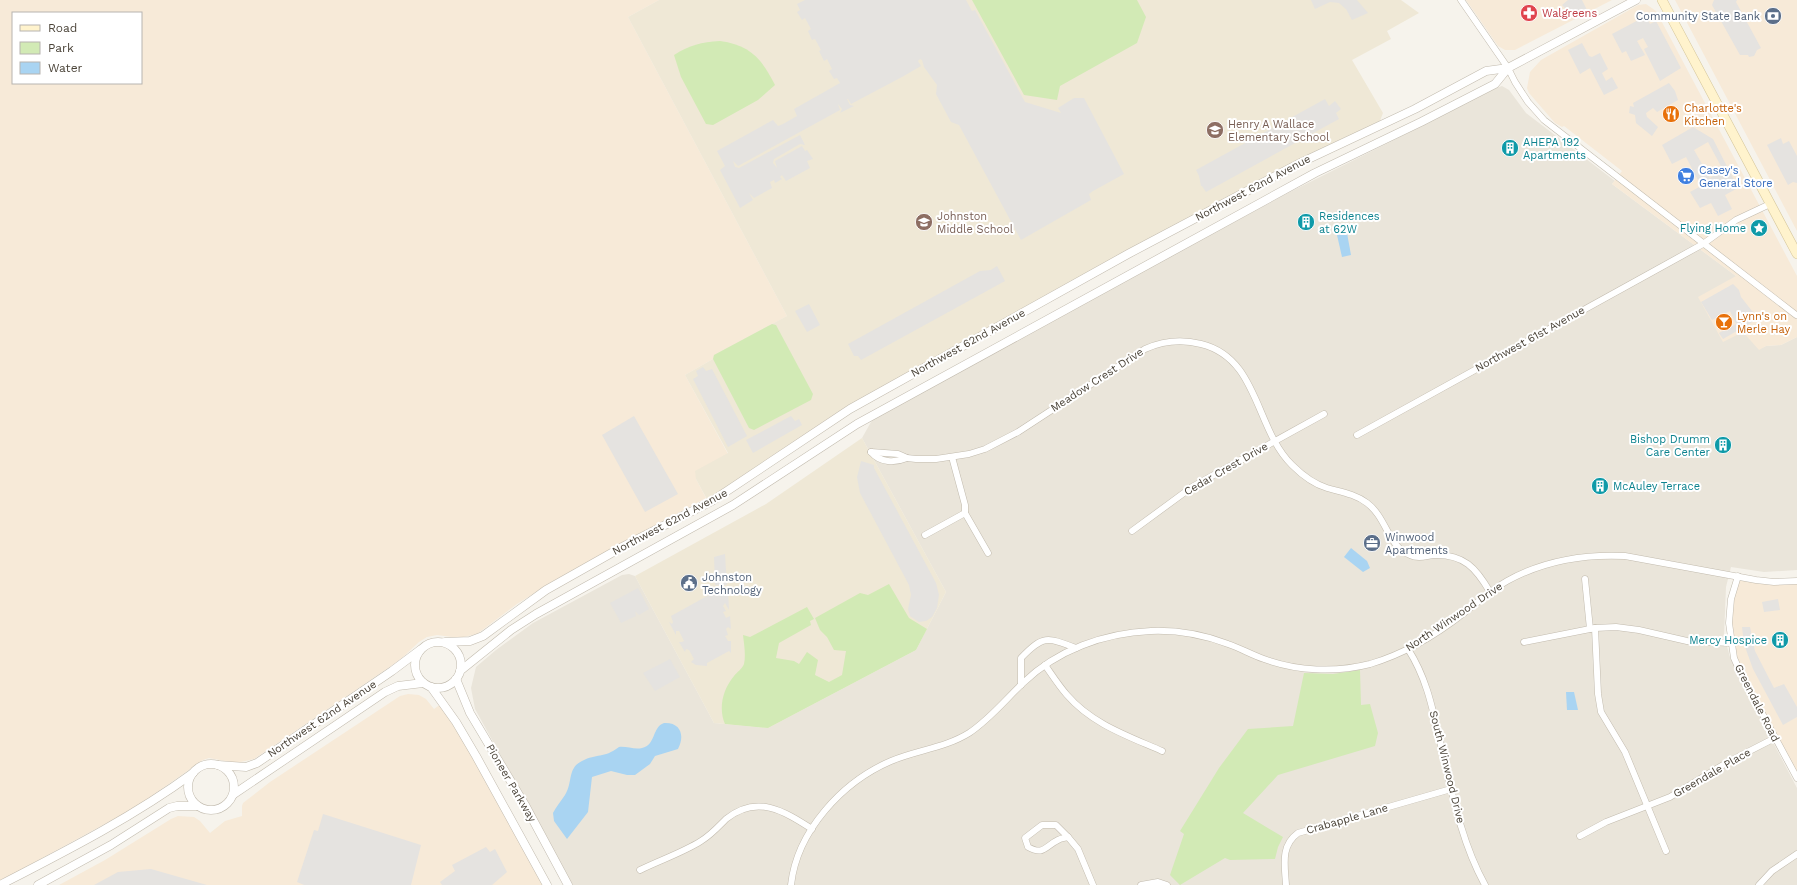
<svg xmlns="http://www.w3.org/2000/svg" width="1797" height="885" viewBox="0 0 1797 885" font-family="'Work Sans',sans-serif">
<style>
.residential{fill:#eae5da}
.commercial{fill:#f7ead8;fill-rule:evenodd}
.education{fill:#efe8d6}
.green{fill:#d2eab5}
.parking{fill:#e5e3e0;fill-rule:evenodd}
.water{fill:#a9d4f2}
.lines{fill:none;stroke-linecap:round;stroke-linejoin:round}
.minor-casing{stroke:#c2bbae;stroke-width:7}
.tertiary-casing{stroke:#c2bbae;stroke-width:9}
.secondary-casing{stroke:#d6c79b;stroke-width:10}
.minor{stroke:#fff;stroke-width:6}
.tertiary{stroke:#fff;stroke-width:8}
.secondary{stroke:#fff3cd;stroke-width:9}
.labels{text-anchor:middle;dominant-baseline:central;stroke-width:4;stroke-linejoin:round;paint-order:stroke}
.health-label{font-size:11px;fill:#be3a42;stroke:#fff;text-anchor:start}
.service-label{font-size:11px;fill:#4e5e75;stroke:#fff;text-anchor:start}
.food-label{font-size:11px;fill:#c56008;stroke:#fff;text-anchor:start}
.education-label{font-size:11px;fill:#785e54;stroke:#fff;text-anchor:start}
.culture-label{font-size:11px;fill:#0d838f;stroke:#fff;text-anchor:start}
.shop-label{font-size:11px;fill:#366cbe;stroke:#fff;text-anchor:start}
.street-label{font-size:11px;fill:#4b4439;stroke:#fff}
</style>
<rect width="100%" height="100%" fill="#f6f3ec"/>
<polygon class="residential" points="1502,86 1509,90 1526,113 1615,181 1612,184 1736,276 1743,331 1759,349 1766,346 1781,345 1797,337 1797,570 1764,572 1731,567 1726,587 1724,636 1730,657 1745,689 1797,788 1797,885 572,885 475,709 471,688 476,667 496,650 533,623 622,575 629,574 635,576 714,723 768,728 916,650 946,592 862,438 871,422 879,414 1288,193 1424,125 1490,90"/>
<g class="commercial">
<path d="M 0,0 L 659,0 L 628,17 L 787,316 L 715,355 L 713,359 L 685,375 L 728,454 L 696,479 L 706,498 L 555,580 L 517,604 L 477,634 L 459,638 L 437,635 L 427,637 L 419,642 L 403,657 L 391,666 L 254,759 L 236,763 L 209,758 L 203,760 L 136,807 L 0,881 ZM 13,13 L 141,13 L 141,83 L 13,83 Z"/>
<polygon points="1466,0 1612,0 1515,50 1505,50 1498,46"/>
<polygon points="1675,0 1797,0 1797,231 1720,85"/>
<polygon points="1646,4 1656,11 1797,276 1797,337 1781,345 1766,346 1759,350 1743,332 1723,342 1698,297 1736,276 1612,184 1622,171 1564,126 1562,127 1555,123 1529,93 1527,88 1530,72 1541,60 1638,5"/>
<polygon points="1738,576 1797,581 1797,778 1734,658 1729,623"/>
<polygon points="408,694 419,695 426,699 434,709 442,703 547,885 59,885 105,860 171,819 178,816 194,817 200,821 210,833 225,821 242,816 242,806 243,803 270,782 400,696"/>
</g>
<g class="education">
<polygon points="659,0 1401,0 1419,13 1387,31 1391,39 1352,60 1383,113 1378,126 1300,163 850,409 709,503 696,479 695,471 728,453 685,375 713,359 714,355 787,316 628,17"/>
<polygon points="862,438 946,592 916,650 768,728 714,723 635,576 766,504"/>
</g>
<g class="green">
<polygon points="972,0 1137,0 1146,17 1137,43 1060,86 1057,100 1024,95"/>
<path d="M 720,41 C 750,45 762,59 775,85 L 758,100 L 713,125 L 706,124 L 681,77 L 674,55 C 690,45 701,42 720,41 Z"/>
<polygon points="772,324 776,325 813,394 811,400 754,430 749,428 713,359 714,355"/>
<path d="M 889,584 L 909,618 L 927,629 L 916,650 L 768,728 L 725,724 C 718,708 723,689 734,676 C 737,672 742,669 744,664 C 746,655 744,644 743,635 L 750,637 L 807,607 L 814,619 L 810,621 L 811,625 L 779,643 L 776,658 L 794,661 L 799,664 L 807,652 L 818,660 L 815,675 L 829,682 L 842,675 L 846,651 L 834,650 L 827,637 L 820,630 L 815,618 L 860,593 L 868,595 Z"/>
<polygon points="1360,670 1361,705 1370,704 1378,733 1375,746 1278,775 1243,813 1283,837 1278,847 1275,859 1230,860 1225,858 1180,885 1170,875 1184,834 1180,831 1219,768 1248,729 1293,726 1304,673 1333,674"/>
</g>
<g class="parking">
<polygon points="805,0 966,0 972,11 975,10 1025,102 1061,113 1058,108 1074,98 1084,98 1124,174 1093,191 1089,194 1091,200 1021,240 959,125 951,122 936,94 937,85 924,67 922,60 920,59 918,61 921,66 902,77 851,104 848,99 847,99 850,105 854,106 840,113 842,109 838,104 840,110 738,166 733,161 735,167 739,168 800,135 805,145 800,144 774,159 773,163 777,168 775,161 802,146 805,151 807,150 813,159 807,161 810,168 786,181 782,175 780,177 782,179 775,183 774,180 770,182 772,188 754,198 749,193 753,200 740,208 720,170 725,166 717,151 773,120 778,126 783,124 797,116 794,109 840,83 837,78 834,79 829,71 832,69 827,59 824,61 819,51 821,50 815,39 812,40 808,31 811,29 805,18 802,20 797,12 800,10 797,4"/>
<polygon points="1311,0 1357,0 1368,13 1352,20 1346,9 1339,3 1330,2 1315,9"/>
<polygon points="1568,0 1582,0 1587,10 1579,15 1575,10 1568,11 1562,5"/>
<polygon points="1714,0 1737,0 1736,2 1761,48 1757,50 1754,56 1749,57 1748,55 1740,55 1712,5"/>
<polygon points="1646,16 1650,24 1656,21 1681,68 1660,81 1644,49 1648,47 1643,38 1637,41 1645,55 1631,61 1626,51 1622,53 1612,34"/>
<polygon points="1582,43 1589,56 1592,57 1600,53 1608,69 1602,73 1606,81 1612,77 1618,88 1604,95 1590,68 1580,74 1568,50"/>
<polygon points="1669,83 1675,91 1678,100 1657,112 1653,108 1646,113 1647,117 1658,127 1652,136 1636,123 1635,115 1629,113 1630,106 1634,107 1633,103"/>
<polygon points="1325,99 1329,106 1335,101 1341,109 1336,113 1339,119 1206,192 1202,186 1201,186 1199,176 1196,170"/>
<path d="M 1693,127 L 1713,139 L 1738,188 L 1725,195 L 1732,209 L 1718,216 L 1711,203 L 1700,208 L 1690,192 L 1701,186 L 1686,157 L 1672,164 L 1662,145 ZM 1708,142 L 1723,170 L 1710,178 L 1694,150 Z"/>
<polygon points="1781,138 1783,144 1789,141 1797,156 1797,183 1793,182 1788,185 1767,145"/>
<polygon points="997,266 1005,281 861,360 858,356 854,356 848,344 980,271 991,270"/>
<polygon points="1733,284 1739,290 1741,297 1752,311 1761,317 1723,339 1719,333 1736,324 1730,311 1712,320 1701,302"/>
<polygon points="809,304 820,325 807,332 795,311"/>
<polygon points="703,367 706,371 712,369 747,436 728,447 693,379 698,376 696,371"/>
<polygon points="634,416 678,494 645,512 602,435"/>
<polygon points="791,416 795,421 799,419 802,425 753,453 746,440"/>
<polygon points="861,461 874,465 874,468 936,583 939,595 937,608 932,617 926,621 919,622 910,616 908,609 911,595 909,585 860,493 857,477"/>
<polygon points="725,554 727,585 715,585 714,557"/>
<polygon points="638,588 649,609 639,615 635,611 636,616 621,623 610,603"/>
<polygon points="718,590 722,595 728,590 729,610 725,603 723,606 726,611 723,612 726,618 730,616 731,629 728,627 726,629 728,635 725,636 728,641 731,641 731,653 729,651 707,663 707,666 696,665 691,662 694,659 689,650 686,649 685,652 679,642 682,642 684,641 679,631 676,631 676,635 669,622 672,624 673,622 671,616"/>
<polygon points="1778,599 1780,610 1764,612 1762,602"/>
<polygon points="1742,627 1750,627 1755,651 1774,688 1784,684 1797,707 1797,717 1783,725 1753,669 1744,644"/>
<polygon points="670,659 680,677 655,691 643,673"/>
<polygon points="323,814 421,845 411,885 304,885 297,882 314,830 318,831"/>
<polygon points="486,847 490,852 495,849 507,872 492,885 442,885 440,882 455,871 452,865"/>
<polygon points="151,869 207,885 94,885 118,872"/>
</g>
<g class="water">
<polygon points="1347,233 1351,255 1342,257 1337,235"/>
<polygon points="1351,548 1367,561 1370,568 1363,572 1344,557"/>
<polygon points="1566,692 1574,692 1578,710 1567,710"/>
<path d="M 664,723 C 681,722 685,736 678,749 L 655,756 L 650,764 L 635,775 L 627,775 L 611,771 L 592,777 L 588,812 L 567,839 L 554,821 L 553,813 C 556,807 561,801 565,795 C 573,783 567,768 582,761 C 597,753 603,759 619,747 C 626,746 635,750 642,748 C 656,745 652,727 664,723 Z"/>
</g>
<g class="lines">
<defs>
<g id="minor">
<polyline points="1461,0 1508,68 1515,82 1528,102 1544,120 1796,315"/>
<polyline points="1357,435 1703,244 1736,220 1770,204"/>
<path d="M 871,452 L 898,454 L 907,458 L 916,459 L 936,459 L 969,454 L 985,449 L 1018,432 L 1145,349 C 1163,341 1181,339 1201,344 C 1259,358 1255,429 1292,465 C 1302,475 1314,484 1327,488 C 1341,492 1355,494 1367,503 C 1387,518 1388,547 1410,555 C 1418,559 1426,556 1434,555 C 1464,554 1476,568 1490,592"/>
<path d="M 871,452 C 880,463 895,463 907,458"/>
<polyline points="952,457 965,505 965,513 988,553"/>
<polyline points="1132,531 1192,487 1324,414"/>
<polyline points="925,535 965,513"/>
<polyline points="1738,576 1731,599 1729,623 1734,658 1743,678 1797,778"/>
<polyline points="1585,579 1590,629"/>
<polyline points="1595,628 1598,694 1601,712 1625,752 1666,851"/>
<polyline points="1524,642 1595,628 1616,627 1639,630 1687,641 1731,643"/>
<path d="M 1408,649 C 1426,677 1432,706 1439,737 C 1451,787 1460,840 1485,885"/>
<path d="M 1045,665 C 1052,675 1059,686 1067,695 C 1092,724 1128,736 1162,751"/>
<path d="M 1021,685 L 1021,658 C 1043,635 1047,637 1076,648"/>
<path d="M 1042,825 L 1056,825 L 1068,837 C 1065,838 1061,838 1058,840 C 1045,846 1044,856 1028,847 L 1025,838 Z"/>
<polyline points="1580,836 1606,822 1670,797 1728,762 1775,738"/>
<polyline points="1068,837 1078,849 1093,885"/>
<path d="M 640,870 C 660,860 682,853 701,841 C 711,835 718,827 726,819 C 757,794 784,811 812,829"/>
<path d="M 791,885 C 797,831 842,782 891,761 C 917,750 945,748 969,733 C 990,719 1005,700 1023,683 C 1057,650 1104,633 1151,631 C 1177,630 1204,635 1228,644 C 1240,648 1252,655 1264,659 C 1297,671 1335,673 1370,664 C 1404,654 1436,635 1464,613 C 1478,602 1491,590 1507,581 C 1543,561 1584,554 1625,556 L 1756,580 L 1774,582 L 1797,581"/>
<polyline points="1141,885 1158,882 1167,885"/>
<path d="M 1286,885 C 1285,866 1280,846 1298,833 L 1451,789"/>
<polyline points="1759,885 1772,871 1797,854"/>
</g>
<g id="tertiary">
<circle cx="438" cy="665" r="23"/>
<polyline points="445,642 470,641 483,636 546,590 624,546 712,501 850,409 1128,254 1300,163 1415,109 1486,71 1508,68 1636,0"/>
<polyline points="460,671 511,630 536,614 733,505 857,424 1315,173 1421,122 1495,84 1508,68"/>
<polyline points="456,679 470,713 525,805 568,885"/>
<polyline points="431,687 456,722 476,756 547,885"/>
<circle cx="211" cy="787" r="23"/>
<polyline points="218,765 246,767 257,763 392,671 420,650"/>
<polyline points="234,794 385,692 398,686 423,683"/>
<path d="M 0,885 C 66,851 133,817 193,773"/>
<polyline points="38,885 111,845 169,808 177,806 197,806"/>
</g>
<polyline id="secondary" points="1662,0 1797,254"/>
</defs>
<use href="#minor" class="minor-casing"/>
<use href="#tertiary" class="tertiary-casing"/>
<use href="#secondary" class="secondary-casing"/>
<use href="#minor" class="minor"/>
<use href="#tertiary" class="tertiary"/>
<use href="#secondary" class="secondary"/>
</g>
<defs>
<symbol id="pharmacy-disc" viewBox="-11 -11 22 22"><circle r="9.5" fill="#e0444e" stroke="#fff"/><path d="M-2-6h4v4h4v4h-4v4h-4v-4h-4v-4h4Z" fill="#fff"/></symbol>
<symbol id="bank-disc" viewBox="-11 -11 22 22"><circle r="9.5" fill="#5c6f8a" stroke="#fff"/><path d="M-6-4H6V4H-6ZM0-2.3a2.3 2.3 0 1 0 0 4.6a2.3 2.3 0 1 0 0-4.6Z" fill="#fff"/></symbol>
<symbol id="restaurant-disc" viewBox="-11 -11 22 22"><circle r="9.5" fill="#e8710a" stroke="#fff"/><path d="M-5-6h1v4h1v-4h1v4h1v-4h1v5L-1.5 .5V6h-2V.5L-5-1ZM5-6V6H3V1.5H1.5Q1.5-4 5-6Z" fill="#fff"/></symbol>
<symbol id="school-disc" viewBox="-11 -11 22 22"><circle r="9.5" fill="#8d6e63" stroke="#fff"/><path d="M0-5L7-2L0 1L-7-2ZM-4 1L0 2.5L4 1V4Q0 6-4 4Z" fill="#fff"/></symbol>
<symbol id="building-disc" viewBox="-11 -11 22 22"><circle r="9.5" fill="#0f9aa8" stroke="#fff"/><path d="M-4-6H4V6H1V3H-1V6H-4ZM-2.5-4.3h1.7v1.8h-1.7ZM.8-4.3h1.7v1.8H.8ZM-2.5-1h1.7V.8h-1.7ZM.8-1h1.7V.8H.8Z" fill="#fff"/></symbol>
<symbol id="supermarket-disc" viewBox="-11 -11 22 22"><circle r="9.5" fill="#3f7fe0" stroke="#fff"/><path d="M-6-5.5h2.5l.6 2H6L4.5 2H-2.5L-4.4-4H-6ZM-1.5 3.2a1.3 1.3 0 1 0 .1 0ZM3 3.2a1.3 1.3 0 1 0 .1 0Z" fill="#fff"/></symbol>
<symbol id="sight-disc" viewBox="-11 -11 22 22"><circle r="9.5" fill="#0f9aa8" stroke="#fff"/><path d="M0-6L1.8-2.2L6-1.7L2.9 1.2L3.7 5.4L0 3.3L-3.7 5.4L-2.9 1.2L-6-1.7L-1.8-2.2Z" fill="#fff"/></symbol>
<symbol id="bar-disc" viewBox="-11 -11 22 22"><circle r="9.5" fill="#e8710a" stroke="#fff"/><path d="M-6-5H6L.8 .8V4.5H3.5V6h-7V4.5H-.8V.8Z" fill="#fff"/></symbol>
<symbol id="office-disc" viewBox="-11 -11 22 22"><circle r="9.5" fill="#5c6f8a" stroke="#fff"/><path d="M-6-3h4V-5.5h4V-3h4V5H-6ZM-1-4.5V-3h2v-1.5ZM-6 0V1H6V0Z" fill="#fff"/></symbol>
<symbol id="civic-disc" viewBox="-11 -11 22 22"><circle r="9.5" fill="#5c6f8a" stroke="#fff"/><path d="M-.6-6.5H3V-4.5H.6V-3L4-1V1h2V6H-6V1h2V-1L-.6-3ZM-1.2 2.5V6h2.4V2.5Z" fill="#fff"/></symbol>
</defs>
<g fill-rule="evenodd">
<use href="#pharmacy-disc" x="1519" y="3" width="20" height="20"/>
<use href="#bank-disc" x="1763" y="6" width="20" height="20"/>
<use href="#restaurant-disc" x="1661" y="104" width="20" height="20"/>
<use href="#school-disc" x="1205" y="120" width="20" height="20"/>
<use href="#building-disc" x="1500" y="138" width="20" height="20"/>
<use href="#supermarket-disc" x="1676" y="166" width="20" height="20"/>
<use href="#school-disc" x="914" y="212" width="20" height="20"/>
<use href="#building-disc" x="1296" y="212" width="20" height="20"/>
<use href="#sight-disc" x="1749" y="218" width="20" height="20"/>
<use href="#bar-disc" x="1714" y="312" width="20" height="20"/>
<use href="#building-disc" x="1713" y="435" width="20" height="20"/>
<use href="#building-disc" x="1590" y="476" width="20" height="20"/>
<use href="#office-disc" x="1362" y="533" width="20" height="20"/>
<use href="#civic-disc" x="679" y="573" width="20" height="20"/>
<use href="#building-disc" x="1770" y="630" width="20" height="20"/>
</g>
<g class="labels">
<g class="health-label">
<text x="1542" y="13">Walgreens</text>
</g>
<g class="service-label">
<text x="1760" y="16" text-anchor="end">Community State Bank</text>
<text x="1385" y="537">Winwood<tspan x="1385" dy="13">Apartments</tspan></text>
<text x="702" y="577">Johnston<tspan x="702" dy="13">Technology</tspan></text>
</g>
<g class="food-label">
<text x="1684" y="108">Charlotte's<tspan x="1684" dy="13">Kitchen</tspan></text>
<text x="1737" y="316">Lynn's on<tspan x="1737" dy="13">Merle Hay</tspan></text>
</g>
<g class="education-label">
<text x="1228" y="124">Henry A Wallace<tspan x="1228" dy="13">Elementary School</tspan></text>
<text x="937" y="216">Johnston<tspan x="937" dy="13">Middle School</tspan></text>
</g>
<g class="culture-label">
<text x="1523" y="142">AHEPA 192<tspan x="1523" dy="13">Apartments</tspan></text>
<text x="1319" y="216">Residences<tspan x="1319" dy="13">at 62W</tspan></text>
<text x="1746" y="228" text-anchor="end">Flying Home</text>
<text x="1710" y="439" text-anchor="end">Bishop Drumm<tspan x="1710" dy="13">Care Center</tspan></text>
<text x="1613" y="486">McAuley Terrace</text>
<text x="1767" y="640" text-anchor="end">Mercy Hospice</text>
</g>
<g class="shop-label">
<text x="1699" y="170">Casey's<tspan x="1699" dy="13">General Store</tspan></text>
</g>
<g class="street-label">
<text transform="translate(1253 188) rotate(-28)">Northwest 62nd Avenue</text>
<text transform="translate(1530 339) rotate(-29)">Northwest 61st Avenue</text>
<text transform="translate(968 343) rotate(-29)">Northwest 62nd Avenue</text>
<text transform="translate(1097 380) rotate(-33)">Meadow Crest Drive</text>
<text transform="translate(1226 469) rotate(-30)">Cedar Crest Drive</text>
<text transform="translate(670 522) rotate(-28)">Northwest 62nd Avenue</text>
<text transform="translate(1454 617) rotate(-34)">North Winwood Drive</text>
<text transform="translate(1757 703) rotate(63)">Greendale Road</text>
<text transform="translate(322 719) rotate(-34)">Northwest 62nd Avenue</text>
<text transform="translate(1447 767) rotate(76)">South Winwood Drive</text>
<text transform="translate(1712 773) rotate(-30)">Greendale Place</text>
<text transform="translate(511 783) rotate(60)">Pioneer Parkway</text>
<text transform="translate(1347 819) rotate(-16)">Crabapple Lane</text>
</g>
</g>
<rect x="12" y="12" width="130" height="72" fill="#ffffff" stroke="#b7b4b0"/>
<rect x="20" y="25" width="20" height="6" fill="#fff3cd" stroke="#b7b4b0"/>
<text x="48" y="32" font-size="12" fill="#4b4439">Road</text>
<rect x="20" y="42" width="20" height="12" fill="#d2eab5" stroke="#b7b4b0"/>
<text x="48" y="52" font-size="12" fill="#4b4439">Park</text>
<rect x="20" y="62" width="20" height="12" fill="#a9d4f2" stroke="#b7b4b0"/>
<text x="48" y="72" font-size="12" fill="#4b4439">Water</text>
</svg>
